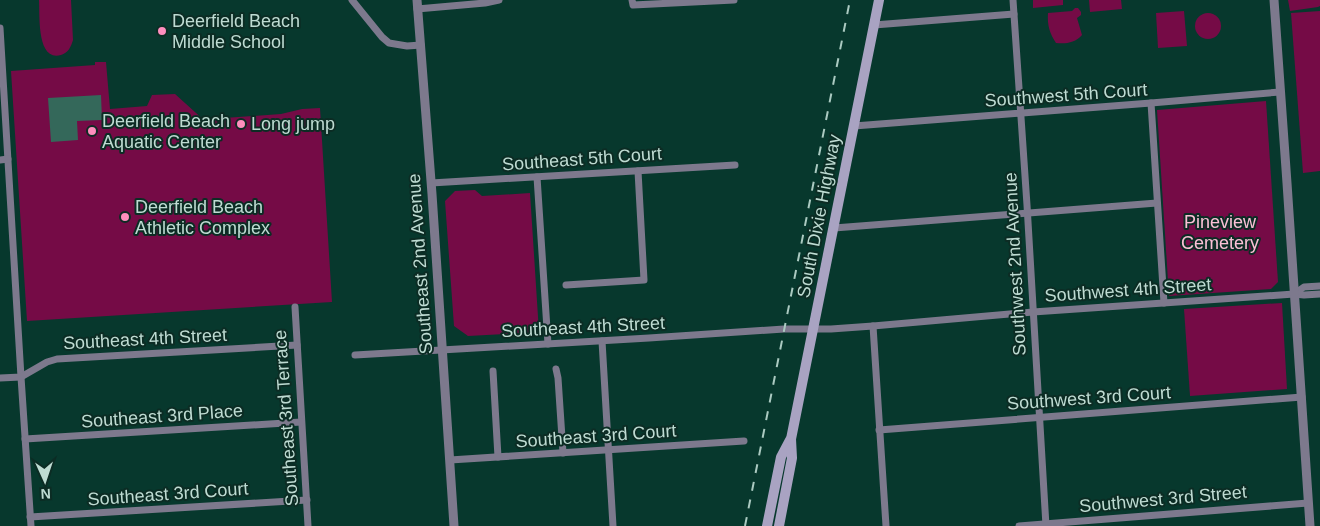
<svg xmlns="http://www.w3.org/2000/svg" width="1320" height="526" viewBox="0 0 1320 526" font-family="Arial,sans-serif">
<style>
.green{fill:#750b46}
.water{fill:#34685a}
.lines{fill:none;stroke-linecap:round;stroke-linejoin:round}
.minor{stroke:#7d798d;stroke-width:7}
.tertiary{stroke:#7d798d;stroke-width:9}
.secondary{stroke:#a9a3c2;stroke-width:10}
.rail{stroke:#abcac1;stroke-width:2;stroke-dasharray:9 9;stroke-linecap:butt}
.poi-dot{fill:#fe8ebe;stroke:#0c2c24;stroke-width:2}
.labels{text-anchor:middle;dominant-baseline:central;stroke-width:4;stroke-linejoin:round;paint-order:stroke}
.poi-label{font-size:18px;fill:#bedbd2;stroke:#0c2c24;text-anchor:start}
.street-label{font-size:18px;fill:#bedbd2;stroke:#0c2c24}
.park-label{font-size:18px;fill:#fbc0d6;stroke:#0c2c24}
</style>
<rect width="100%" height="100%" fill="#07382d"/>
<g class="green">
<path d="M 39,0 L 71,0 L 73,40 C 71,47 68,53 61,55 C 36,62 40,14 39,0 Z"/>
<polygon points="1033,0 1063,0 1063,5 1033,8"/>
<polygon points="1089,0 1121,0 1122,9 1090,12"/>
<polygon points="1288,0 1320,0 1320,6 1318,7 1290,11"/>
<path d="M 1075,8 L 1078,8 L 1081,12 L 1081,15 L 1077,18 L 1082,35 C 1075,43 1066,44 1056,43 C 1050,34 1047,25 1048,13 L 1072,11 Z"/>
<polygon points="1184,11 1187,46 1158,48 1156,13"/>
<polygon points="1320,11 1320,171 1303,173 1291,13"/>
<circle cx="1208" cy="26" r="13"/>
<polygon points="95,62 106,62 110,109 147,106 152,95 175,94 206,122 224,118 281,114 302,109 320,108 332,302 27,321 11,71 95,65"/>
<polygon points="1266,101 1278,282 1271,289 1169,296 1157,110"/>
<polygon points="475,190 482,196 530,193 539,332 468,336 454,326 445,201 455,191"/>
<polygon points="1282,303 1287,389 1190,396 1184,309"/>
</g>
<polygon class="water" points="101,95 102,120 77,121 78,140 51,142 48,98"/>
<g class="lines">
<g class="minor">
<polyline points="352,0 382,37 389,43 407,46 421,45"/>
<polyline points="632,0 633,5 734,0"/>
<polyline points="1013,0 1027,205 1046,526"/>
<polyline points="417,9 485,3 499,0"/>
<polyline points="874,25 1014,14"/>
<polyline points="0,28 21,377 31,526"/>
<polyline points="1151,103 1164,303"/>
<polyline points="854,126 1151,103 1280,92"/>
<polyline points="0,160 8,159"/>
<polyline points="537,177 548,344"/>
<polyline points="431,183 735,165"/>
<polyline points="834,228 1157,203"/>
<polyline points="566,285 644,280 638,171"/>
<polyline points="1294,294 1304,287 1320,286"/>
<polyline points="295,307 308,526"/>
<polyline points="873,326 886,526"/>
<polyline points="602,341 613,526"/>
<polyline points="355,355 649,338 784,329 831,329 873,326 1033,312 1294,294 1304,295 1320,294"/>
<polyline points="556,369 558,378 563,453"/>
<polyline points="493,371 498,457"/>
<polyline points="0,378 21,377 47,362 57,359 297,345"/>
<polyline points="879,430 1302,397"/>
<polyline points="25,439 301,422"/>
<polyline points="450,460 744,441"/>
<polyline points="30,517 307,500"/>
<polyline points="1019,526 1308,503"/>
</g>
<g class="tertiary">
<polyline points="417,0 432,194 454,526"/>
<polyline points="1274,0 1287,183 1310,526"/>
</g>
<g class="secondary">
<polyline points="767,526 781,457 790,440"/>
<polyline points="779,526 792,458 791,439 879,0"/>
</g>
<polyline class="rail" points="745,526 850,0"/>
</g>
<g class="poi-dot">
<circle cx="162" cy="31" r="5"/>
<circle cx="241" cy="124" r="5"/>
<circle cx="92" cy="131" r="5"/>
<circle cx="125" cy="217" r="5"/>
</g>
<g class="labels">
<g class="poi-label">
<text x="172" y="21">Deerfield Beach<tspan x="172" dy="21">Middle School</tspan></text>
<text x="102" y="121">Deerfield Beach<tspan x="102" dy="21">Aquatic Center</tspan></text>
<text x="251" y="124">Long jump</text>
<text x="135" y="207">Deerfield Beach<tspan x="135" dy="21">Athletic Complex</tspan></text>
</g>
<g class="street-label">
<text transform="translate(1066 95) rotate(-4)">Southwest 5th Court</text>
<text transform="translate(582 159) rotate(-4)">Southeast 5th Court</text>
<text transform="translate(819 216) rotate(-79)">South Dixie Highway</text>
<text transform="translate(420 264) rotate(-94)">Southeast 2nd Avenue</text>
<text transform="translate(1015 264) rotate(-93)">Southwest 2nd Avenue</text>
<text transform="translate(1128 290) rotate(-4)">Southwest 4th Street</text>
<text transform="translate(583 327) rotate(-3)">Southeast 4th Street</text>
<text transform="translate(145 339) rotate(-3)">Southeast 4th Street</text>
<text transform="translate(1089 398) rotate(-4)">Southwest 3rd Court</text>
<text transform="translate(162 416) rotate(-4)">Southeast 3rd Place</text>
<text transform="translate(286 418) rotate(-94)">Southeast 3rd Terrace</text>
<text transform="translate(596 436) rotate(-4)">Southeast 3rd Court</text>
<text transform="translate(168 494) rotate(-4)">Southeast 3rd Court</text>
<text transform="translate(1163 499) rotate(-5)">Southwest 3rd Street</text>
</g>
<g class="park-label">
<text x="1220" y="222">Pineview<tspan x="1220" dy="21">Cemetery</tspan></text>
</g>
</g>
<g transform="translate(45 481) rotate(177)" stroke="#0c2c24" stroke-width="4" paint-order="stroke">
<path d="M0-4L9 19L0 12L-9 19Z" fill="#bedbd2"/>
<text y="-8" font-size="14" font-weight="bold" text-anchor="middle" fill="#bedbd2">N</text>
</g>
</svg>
